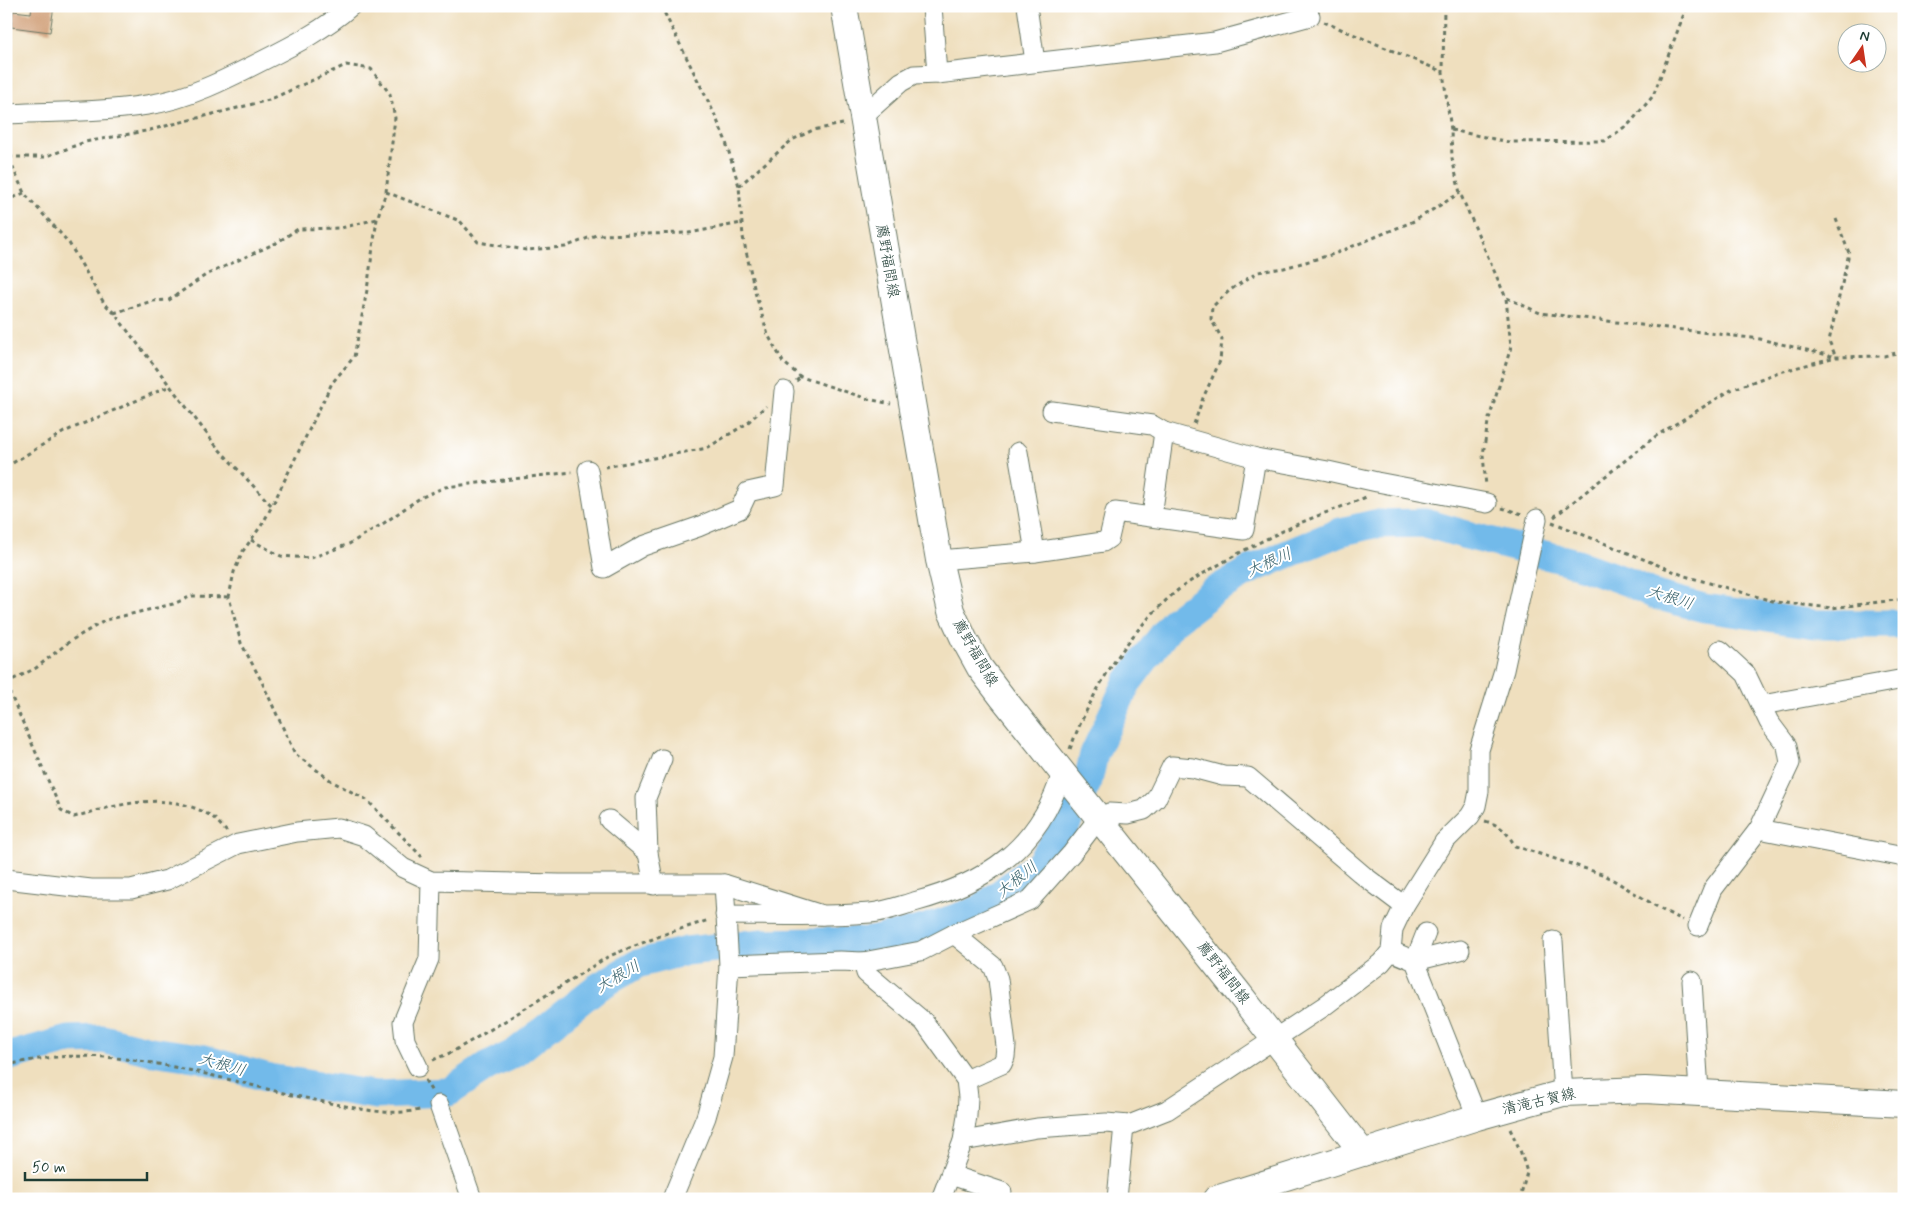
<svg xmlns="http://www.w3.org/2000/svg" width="1910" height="1205" viewBox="0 0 1910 1205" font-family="Mynerve,'Klee One',sans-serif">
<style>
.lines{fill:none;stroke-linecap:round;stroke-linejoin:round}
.river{stroke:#72baea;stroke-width:29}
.building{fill:#d2a27b}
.street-casing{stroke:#687664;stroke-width:21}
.secondary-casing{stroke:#687664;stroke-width:28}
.path{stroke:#687664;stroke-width:3;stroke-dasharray:4 4;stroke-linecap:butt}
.street{stroke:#fff;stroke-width:19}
.secondary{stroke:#fff;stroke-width:26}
.labels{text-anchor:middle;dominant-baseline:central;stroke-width:4;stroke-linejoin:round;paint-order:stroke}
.street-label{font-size:15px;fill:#1f3d34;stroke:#fff}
.water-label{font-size:16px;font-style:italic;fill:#38626b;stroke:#fff}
</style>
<rect width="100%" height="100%" fill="#fff"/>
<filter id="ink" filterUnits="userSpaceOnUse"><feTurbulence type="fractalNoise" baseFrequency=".02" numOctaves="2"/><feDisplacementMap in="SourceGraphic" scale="10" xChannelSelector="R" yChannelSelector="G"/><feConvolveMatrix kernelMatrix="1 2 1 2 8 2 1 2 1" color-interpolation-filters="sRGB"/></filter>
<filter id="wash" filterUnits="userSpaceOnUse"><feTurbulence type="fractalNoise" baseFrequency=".0096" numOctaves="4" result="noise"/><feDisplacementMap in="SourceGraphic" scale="20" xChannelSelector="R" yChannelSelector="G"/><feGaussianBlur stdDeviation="1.12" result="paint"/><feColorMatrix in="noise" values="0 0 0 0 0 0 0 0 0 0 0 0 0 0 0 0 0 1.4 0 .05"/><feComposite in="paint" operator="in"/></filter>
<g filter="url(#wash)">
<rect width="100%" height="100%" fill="#efdfbe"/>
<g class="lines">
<polyline class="river" points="6,1057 68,1040 103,1039 151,1051 200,1058 269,1078 376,1095 449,1092 486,1067 515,1053 595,989 637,964 686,951 762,943 871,941 924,929 979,910 1040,863 1066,825 1088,781 1094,754 1127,683 1173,622 1212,592 1252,569 1340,532 1374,524 1425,523 1470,536 1569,561 1628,582 1655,595 1704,608 1815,624 1904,624"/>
</g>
<g id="blocks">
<polygon class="building" points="32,6 54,6 50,32 11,27 13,11 31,13"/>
</g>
</g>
<g filter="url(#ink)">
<use href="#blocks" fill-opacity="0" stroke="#687664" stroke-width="1"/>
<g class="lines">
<defs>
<g id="street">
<polyline points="934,6 932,6 937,74"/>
<polyline points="1027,6 1035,62"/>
<path d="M 6,114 C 53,112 101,112 147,105 C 186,100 229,78 264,60 C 294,45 325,29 351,6"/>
<polyline points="862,117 901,82 914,75 937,74 1215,42 1310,16"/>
<polyline points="1052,411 1152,425 1164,432"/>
<polyline points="1018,452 1035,552"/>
<polyline points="588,470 604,568 643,546 698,527 740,509 748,492 775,486 784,391"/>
<polyline points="1152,516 1164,432 1256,458 1328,471 1377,482 1487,503"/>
<polyline points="939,560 1035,552 1103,542 1109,538 1115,512 1244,530 1256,458"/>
<polyline points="1762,705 1904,679"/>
<polyline points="609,820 648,853"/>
<polyline points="1759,829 1904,857"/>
<polyline points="6,879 91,889 131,889 167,880 238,844 297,832 339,828 364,836 403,868 431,881 559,884 724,884 822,915"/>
<polyline points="654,885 648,853 646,798 662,759"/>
<path d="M 725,915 C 773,915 822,917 870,913 C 884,912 900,906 914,902 C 986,883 1039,848 1062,773"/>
<polyline points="1698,926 1713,889 1759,829 1790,763 1787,746 1769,722 1746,674 1720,650"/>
<polyline points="954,934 993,966 998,979 1006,1046 1005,1057 1002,1064 966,1080"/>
<polyline points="1553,941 1563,1093"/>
<polyline points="1391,951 1415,961 1477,1117"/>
<polyline points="1415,961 1460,950"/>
<polyline points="1415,961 1426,933"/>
<polyline points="863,962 866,973 924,1022 966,1080 968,1097 967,1116 963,1141 941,1199"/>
<polyline points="729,965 840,961 863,962 921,951 954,934 1030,900 1072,853 1098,819 1109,813 1128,814 1144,810 1156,799 1172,766 1193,768 1223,776 1248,777 1364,876 1404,906"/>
<polyline points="1692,981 1699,1092"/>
<polyline points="418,1067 405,1040 403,1022 429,959 431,881"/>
<polyline points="439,1105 472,1199"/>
<polyline points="963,1141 1037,1128 1106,1123 1129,1125 1167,1110 1323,1007 1381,963 1391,951 1393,929 1404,906 1444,842 1470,816 1476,806 1479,791 1479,750 1504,670 1537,519"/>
<polyline points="951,1175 1002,1192"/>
<polyline points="672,1199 706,1117 723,1057 729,965 724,884"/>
<polyline points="1117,1199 1124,1125"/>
</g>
<g id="secondary">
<polyline points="844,6 939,560 951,611 964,639 980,668 1002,697 1237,991 1363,1153"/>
<polyline points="1216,1199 1477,1117 1563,1093 1645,1090 1904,1104"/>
</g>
</defs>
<use href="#street" class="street-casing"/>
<use href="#secondary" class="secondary-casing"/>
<g class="path">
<polyline points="661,6 713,111 725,139 739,186 743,237 755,292 768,335 783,362 801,377 868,399 891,404"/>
<polyline points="1444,6 1443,72 1451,130 1452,158 1460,193 1506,298 1511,347 1488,422 1483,455 1486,486"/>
<polyline points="1324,22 1443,72"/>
<polyline points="1451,130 1509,142 1605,141 1630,123 1653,96 1687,6"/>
<polyline points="6,152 24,193 69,243 104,303 114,313 217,447 272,506 263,523 243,551 234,572 229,597 241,643 261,680 295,754 333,782 367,800 422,857"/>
<polyline points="9,157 45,157 85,142 146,131 269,100 346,65 371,69 390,94 395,118 386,192 377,219 367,290 354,357 332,383 272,506"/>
<polyline points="739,186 792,140 813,130 843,124"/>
<polyline points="386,192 460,221 478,242 526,250 565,247 596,235 689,233 742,223"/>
<polyline points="6,201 24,193"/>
<polyline points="1836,219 1849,253 1829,341 1836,357"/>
<polyline points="1507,298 1540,313 1760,339 1836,357"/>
<polyline points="114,313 152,301 169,300 206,275 276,243 298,229 341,228 377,219"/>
<polyline points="796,381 801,377"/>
<polyline points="1194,424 1203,398 1220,361 1222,339 1211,319 1212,307 1230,290 1258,272 1284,268 1334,254 1414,221 1460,193"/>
<polyline points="6,467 64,432 170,386"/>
<polyline points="605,467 707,448 746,424 766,406"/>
<polyline points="1502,508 1522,514"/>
<polyline points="1554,517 1656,436 1731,390 1776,373 1836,357 1884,356 1904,351"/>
<polyline points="1552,522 1685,576 1776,602 1832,608 1904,599"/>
<polyline points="251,540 281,556 311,558 349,544 384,523 420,498 445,487 572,472"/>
<polyline points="6,683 36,668 70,641 106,620 173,604 192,596 229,597"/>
<path d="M 6,684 L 61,810 L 74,817 C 119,804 168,790 211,816 C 217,820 222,827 227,832"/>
<path d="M 1070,749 C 1092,690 1129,630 1178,590 C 1191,580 1206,572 1220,564 C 1245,549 1272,536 1298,524 C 1320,514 1343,507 1366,497"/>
<path d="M 1485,821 C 1502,826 1506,831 1515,846 L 1605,875 L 1664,911 L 1683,920"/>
<polyline points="433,1060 452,1052 505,1021 609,956 668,933 709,920"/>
<path d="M 6,1066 C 17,1062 28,1061 39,1059 C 133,1045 238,1086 330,1103 C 360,1109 393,1117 423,1109"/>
<polyline points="425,1080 432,1092"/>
<polyline points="1510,1129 1520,1150 1527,1172 1520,1199"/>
<polyline points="1569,1199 1571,1195"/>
</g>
<use href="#street" class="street"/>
<use href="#secondary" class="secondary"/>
</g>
</g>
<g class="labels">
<g class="street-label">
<text transform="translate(887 261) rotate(80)">薦野福間線</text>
<text transform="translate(975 653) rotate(60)">薦野福間線</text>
<text transform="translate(1223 973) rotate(52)">薦野福間線</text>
<text transform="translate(1539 1102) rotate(-13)">清滝古賀線</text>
</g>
<g class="water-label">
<text transform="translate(1269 563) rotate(-24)">大根川</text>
<text transform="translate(1670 598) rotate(17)">大根川</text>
<text transform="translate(1017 880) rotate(-39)">大根川</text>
<text transform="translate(618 977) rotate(-30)">大根川</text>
<text transform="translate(222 1065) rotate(16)">大根川</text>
</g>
</g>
<rect width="1910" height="1205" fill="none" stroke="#fff" stroke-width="25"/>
<g transform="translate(1862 48) rotate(13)"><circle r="24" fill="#ffffff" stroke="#a5b1ae"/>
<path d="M0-4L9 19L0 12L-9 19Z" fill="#c8321e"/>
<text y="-8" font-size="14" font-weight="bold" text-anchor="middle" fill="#1f3d34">N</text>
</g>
<path d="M25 1172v8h122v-8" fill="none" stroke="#1f3d34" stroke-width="2.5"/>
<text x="32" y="1172" font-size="15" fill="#1f3d34" stroke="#ffffff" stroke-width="4" paint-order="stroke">50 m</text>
</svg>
